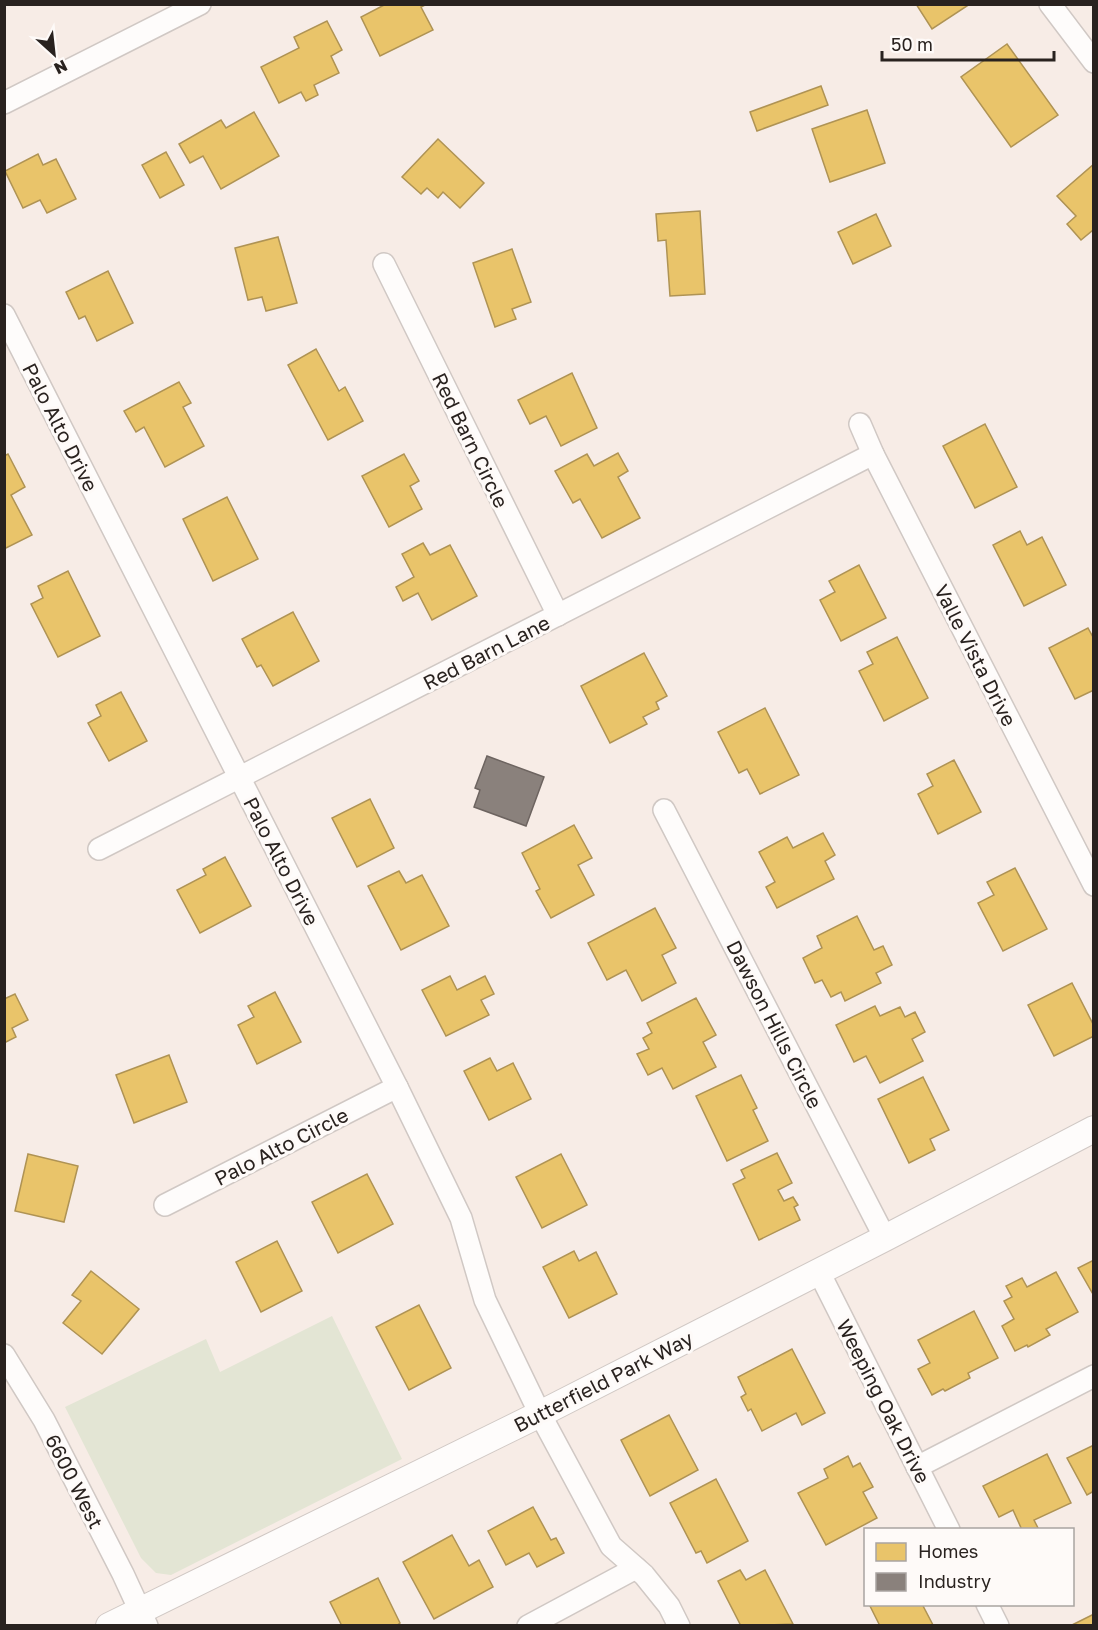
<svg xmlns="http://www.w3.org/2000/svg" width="1098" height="1630" viewBox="0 0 1098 1630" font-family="'Golos Text',sans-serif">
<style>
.green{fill:#e3e5d4}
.homes{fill:#e9c46a;stroke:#af9354;stroke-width:1.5}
.industry{fill:#8a817c;stroke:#6d6460;stroke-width:1.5}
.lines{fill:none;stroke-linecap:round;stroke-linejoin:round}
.minor-casing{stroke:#d0c8c4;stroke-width:24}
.tertiary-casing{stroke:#d0c8c4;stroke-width:28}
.minor{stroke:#fefcfb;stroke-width:21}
.tertiary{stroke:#fefcfb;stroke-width:26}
.labels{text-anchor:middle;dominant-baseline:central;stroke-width:6;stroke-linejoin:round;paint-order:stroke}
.street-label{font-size:20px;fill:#29221f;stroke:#fefaf8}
</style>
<rect width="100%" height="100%" fill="#f7ece6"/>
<polygon class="green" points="332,1316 402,1459 171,1575 156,1573 141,1558 65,1407 206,1339 220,1372"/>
<g class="homes">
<polygon points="386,4 427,4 421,7 433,30 380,56 361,17"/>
<polygon points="916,4 970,4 932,29"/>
<polygon points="327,21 342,50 331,56 339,73 314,85 318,95 306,101 301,92 279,103 261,67 299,48 294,37"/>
<polygon points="1007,44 1058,115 1011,147 961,77"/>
<polygon points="821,86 828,105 757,131 750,112"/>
<polygon points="867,110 885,163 830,182 812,129"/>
<polygon points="254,112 279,156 221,189 203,156 190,163 179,144 221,120 226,128"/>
<polygon points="438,139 484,183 460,208 443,192 438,198 427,188 421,194 402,177"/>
<polygon points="166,152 184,185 160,198 142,165"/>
<polygon points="38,154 43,165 56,159 76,199 47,213 40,200 23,208 5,171"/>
<polygon points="1094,164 1094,232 1092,231 1081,240 1067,224 1076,216 1057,196"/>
<polygon points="700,211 705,294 670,296 666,240 658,241 656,214"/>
<polygon points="876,214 891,246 853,264 838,232"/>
<polygon points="278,237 297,303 266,311 262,297 248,300 235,248"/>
<polygon points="512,249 531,302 512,309 516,319 495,327 473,263"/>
<polygon points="108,271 133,323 97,341 85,316 79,319 66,292"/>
<polygon points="316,349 339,391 345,387 363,421 328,440 288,365"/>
<polygon points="572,373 597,428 561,446 546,416 530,424 518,400"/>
<polygon points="179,382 191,403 183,407 204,446 165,467 144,427 136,432 124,411"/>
<polygon points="985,424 1017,487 975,508 943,446"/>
<polygon points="618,453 628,471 618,477 640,518 602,538 580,499 573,503 555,471 587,454 594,466"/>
<polygon points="8,454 25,487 11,495 32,535 4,549 4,456"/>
<polygon points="404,454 419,481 410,486 422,509 389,527 362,476"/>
<polygon points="227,497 258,559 213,581 183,519"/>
<polygon points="1020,531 1027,545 1042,537 1066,585 1024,606 993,545"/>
<polygon points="423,543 430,555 450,545 477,596 432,620 418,593 403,601 396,587 414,577 402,554"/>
<polygon points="859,565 886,618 841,641 820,600 835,592 829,581"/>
<polygon points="68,571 100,636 58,657 31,604 43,598 38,586"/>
<polygon points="293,612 319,661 273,686 261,665 257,667 242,639"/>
<polygon points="1088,628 1094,639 1094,690 1075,699 1049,648"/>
<polygon points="897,637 928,698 884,721 859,671 873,664 867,652"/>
<polygon points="644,653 667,696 656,702 659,709 643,717 647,724 610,743 581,686"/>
<polygon points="121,692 147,741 109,761 88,723 101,716 96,705"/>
<polygon points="765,708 799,775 760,794 747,769 739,773 718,732"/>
<polygon points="954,760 981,812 938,834 918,794 933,786 927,774"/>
<polygon points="370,799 394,848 357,867 332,818"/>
<polygon points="574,825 592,858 578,865 594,895 551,918 536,891 540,889 522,853"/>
<polygon points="823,833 835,855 825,861 834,879 777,908 766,887 775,882 759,852 787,837 793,848"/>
<polygon points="225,857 251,906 200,933 177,890 206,875 203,869"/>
<polygon points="1015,868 1047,929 1003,951 978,903 994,895 987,882"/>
<polygon points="399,871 406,883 422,875 449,926 401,950 368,886"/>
<polygon points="655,908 676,948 662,955 676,983 642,1001 626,970 607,980 588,943"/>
<polygon points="857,916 874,950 883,946 892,965 876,973 881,983 845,1001 841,992 831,997 822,980 815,983 803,958 822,948 817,936"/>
<polygon points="450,976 457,990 485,976 494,994 481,1000 489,1015 446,1036 422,990"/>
<polygon points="1072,983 1094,1026 1094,1036 1054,1056 1028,1005"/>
<polygon points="275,992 301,1042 257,1064 238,1025 254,1017 248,1006"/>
<polygon points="15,994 28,1020 12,1028 16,1037 4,1043 4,999"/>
<polygon points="696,998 716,1035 703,1042 716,1067 673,1089 662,1068 648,1075 637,1054 649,1049 643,1038 652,1033 647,1023"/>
<polygon points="875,1006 880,1016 900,1007 905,1017 915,1012 925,1032 912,1039 923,1061 880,1083 866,1056 854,1062 836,1025"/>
<polygon points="169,1055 187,1102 134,1123 116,1075"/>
<polygon points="490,1058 497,1071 513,1063 531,1099 489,1120 464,1071"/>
<polygon points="741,1075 757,1108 753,1110 768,1141 727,1161 696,1096"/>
<polygon points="923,1077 949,1130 930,1139 935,1150 909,1163 878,1099"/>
<polygon points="777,1153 792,1183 778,1190 784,1201 793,1197 798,1205 794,1207 800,1220 759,1240 733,1184 745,1178 741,1170"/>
<polygon points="28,1154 78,1166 64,1222 15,1211"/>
<polygon points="561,1154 587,1205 542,1228 516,1177"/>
<polygon points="367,1174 393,1224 338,1253 312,1202"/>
<polygon points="277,1241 302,1291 261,1312 236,1262"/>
<polygon points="574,1251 579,1261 596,1252 617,1294 569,1318 543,1267"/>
<polygon points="1094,1260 1094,1296 1078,1268"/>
<polygon points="91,1271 139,1309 102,1354 63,1323 81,1301 72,1295"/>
<polygon points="1056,1272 1078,1312 1046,1329 1050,1335 1028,1347 1027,1345 1015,1351 1002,1326 1014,1319 1004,1301 1012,1297 1006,1286 1022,1278 1027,1287"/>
<polygon points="419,1305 451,1368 409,1390 376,1327"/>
<polygon points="974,1311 998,1358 968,1373 970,1378 945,1391 943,1389 932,1395 918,1369 930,1363 918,1340"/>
<polygon points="792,1349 825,1413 802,1425 796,1413 762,1431 751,1409 748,1411 741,1397 746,1394 738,1377"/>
<polygon points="669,1415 698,1470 650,1496 621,1440"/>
<polygon points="1094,1445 1094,1491 1087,1495 1067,1458"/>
<polygon points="1047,1454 1071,1503 1034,1520 1039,1530 1022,1530 1013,1510 999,1517 983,1486"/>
<polygon points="848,1456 853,1467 860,1463 873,1487 863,1492 877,1518 826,1545 798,1493 828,1478 824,1469"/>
<polygon points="716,1479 748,1541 707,1563 701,1551 696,1553 670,1503"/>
<polygon points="533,1507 551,1540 556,1538 564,1553 537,1567 529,1553 506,1565 488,1531"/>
<polygon points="452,1535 469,1566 479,1560 493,1587 434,1619 403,1562"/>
<polygon points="740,1570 746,1580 765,1570 793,1624 741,1626 718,1581"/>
<polygon points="378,1578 400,1623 396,1626 342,1626 330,1602"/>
<polygon points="869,1604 922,1604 933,1625 880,1626"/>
<polygon points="1094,1614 1094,1626 1070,1626"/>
</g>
<polygon class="industry" points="487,756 544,777 526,826 474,807 480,790 475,788"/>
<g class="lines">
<defs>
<g id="minor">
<polyline points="1050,4 1094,62"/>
<polyline points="4,103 200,4"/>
<polyline points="384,264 558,615"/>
<polyline points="4,315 397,1087 461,1218 485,1300 540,1414 611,1546 644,1575 669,1606 679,1626"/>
<polyline points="860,424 873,454 1094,885"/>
<polyline points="664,810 885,1238"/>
<polyline points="99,849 873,454"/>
<polyline points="165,1205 397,1087"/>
<polyline points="819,1272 949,1530"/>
<polyline points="4,1355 44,1420 123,1574 147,1626"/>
<polyline points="917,1467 1094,1376"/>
<polyline points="987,1604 998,1626"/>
<polyline points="528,1626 636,1568"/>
</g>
<polyline id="tertiary" points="109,1626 540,1414 885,1238 1094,1129"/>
</defs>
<use href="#minor" class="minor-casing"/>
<use href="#tertiary" class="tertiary-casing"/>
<use href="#minor" class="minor"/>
<use href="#tertiary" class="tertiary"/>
</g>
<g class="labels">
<g class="street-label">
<text transform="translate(61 427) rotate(63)">Palo Alto Drive</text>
<text transform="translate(471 440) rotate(64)">Red Barn Circle</text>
<text transform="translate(486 652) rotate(-27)">Red Barn Lane</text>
<text transform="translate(976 655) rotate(63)">Valle Vista Drive</text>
<text transform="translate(282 861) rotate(63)">Palo Alto Drive</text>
<text transform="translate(775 1024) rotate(63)">Dawson Hills Circle</text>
<text transform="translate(281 1146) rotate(-27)">Palo Alto Circle</text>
<text transform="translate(603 1381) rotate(-27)">Butterfield Park Way</text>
<text transform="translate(884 1401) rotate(63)">Weeping Oak Drive</text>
<text transform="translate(75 1481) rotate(63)">6600 West</text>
</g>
</g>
<rect width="1098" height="1630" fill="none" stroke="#29221f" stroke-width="12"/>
<rect x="864" y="1528" width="210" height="78" fill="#fefaf8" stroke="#a9a4a1" stroke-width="1.5"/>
<rect x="876" y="1543" width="30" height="18" fill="#e9c46a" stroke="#a9a4a1" stroke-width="1.5"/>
<text x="918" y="1558" font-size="18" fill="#29221f">Homes</text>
<rect x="876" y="1573" width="30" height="18" fill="#8a817c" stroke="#a9a4a1" stroke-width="1.5"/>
<text x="918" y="1588" font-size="18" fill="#29221f">Industry</text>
<g transform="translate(54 54) rotate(153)" stroke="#fefaf8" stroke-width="4.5" paint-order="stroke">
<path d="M0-4.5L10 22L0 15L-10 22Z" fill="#29221f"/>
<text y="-9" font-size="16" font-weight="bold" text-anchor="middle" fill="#29221f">N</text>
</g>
<path d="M882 51v9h172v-9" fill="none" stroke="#29221f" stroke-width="3"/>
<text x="891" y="51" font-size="18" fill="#29221f" stroke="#fefaf8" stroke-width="4.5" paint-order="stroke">50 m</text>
</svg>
